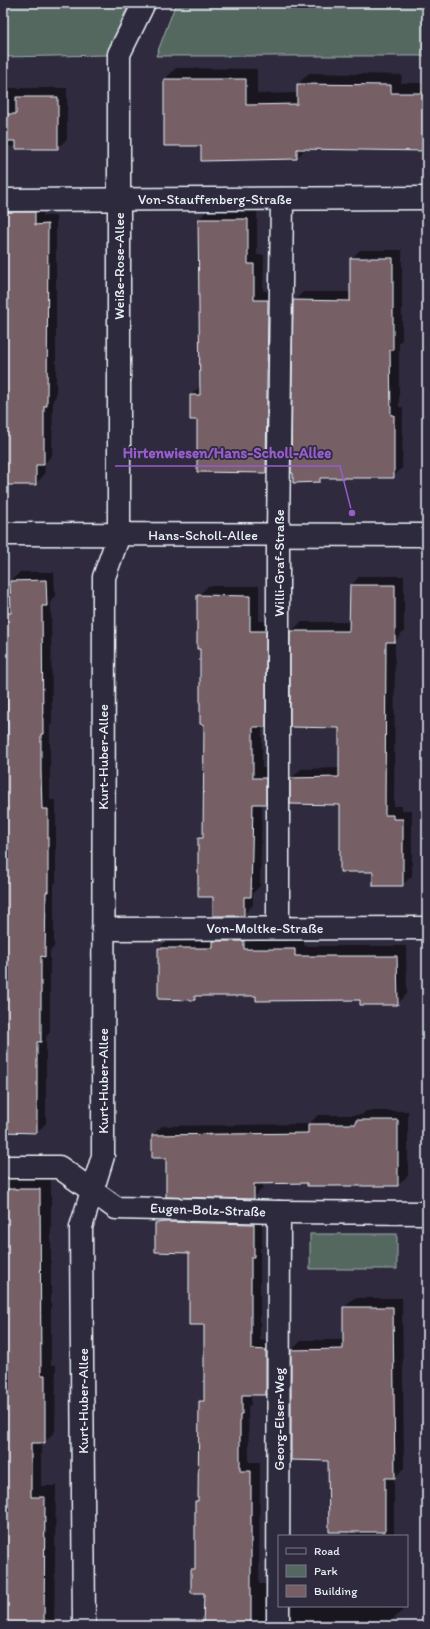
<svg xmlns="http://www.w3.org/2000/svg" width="430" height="1629" viewBox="0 0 430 1629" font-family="Itim,sans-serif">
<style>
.green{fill:#546861;stroke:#9eacac}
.shadow{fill:#0007}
.building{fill:#765e65;stroke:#e8f1f8}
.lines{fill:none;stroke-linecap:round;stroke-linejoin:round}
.minor-casing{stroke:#e8f1f8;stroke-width:25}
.minor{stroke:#2f2a3d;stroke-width:22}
.labels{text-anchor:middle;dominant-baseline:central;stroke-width:3.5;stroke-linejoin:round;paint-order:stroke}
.street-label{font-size:14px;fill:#e8f1f8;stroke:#2f2a3d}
.leader{fill:none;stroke:#965dcd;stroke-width:1.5}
.callout-dot{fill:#965dcd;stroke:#2f2a3d;stroke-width:1.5}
.callout-label{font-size:15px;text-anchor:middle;font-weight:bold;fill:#965dcd;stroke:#2f2a3d;stroke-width:3.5;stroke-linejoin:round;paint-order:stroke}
</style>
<rect width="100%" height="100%" fill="#2f2a3d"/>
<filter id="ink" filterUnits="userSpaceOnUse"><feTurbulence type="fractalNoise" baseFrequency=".025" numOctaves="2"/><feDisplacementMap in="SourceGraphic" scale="8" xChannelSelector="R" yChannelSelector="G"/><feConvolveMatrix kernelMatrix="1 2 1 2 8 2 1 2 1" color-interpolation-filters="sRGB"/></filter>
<g filter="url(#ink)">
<g class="green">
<polygon points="3,3 129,3 107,55 3,57"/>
<polygon points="176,3 427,3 427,56 156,56"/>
<rect x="310" y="1234" width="87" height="35"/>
</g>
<g class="shadow">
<polygon points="176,68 257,69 257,94 298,93 298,84 309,73 402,75 401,83 427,83 427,150 306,149 296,158 202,145 165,79"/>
<polygon points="3,88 67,88 67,139 57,148 3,146"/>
<polygon points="44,203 43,216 56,216 56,396 53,400 52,455 45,463 44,475 35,484 6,464 3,464 3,210"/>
<polygon points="208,210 257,210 257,255 264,255 263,291 277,291 275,462 266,472 198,419 191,395 201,385 199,219"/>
<polygon points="360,250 402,250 402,340 399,342 399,407 403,407 402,468 393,477 324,477 319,481 294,301 303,292 351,292 351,259"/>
<polygon points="20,572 54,572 55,596 51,601 52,724 50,726 50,800 56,800 56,882 54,884 54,947 50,951 50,1032 46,1037 46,1123 37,1132 3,1131 3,732 9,732 8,676 3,676 3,605 12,605 11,581"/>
<polygon points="360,576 404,576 404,631 395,641 394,806 402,806 402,810 412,810 412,876 402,885 374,871 341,804 292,778 301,769 340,768 340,727 292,631 301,622 350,622 351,585"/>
<polygon points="208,586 259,586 259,621 275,621 275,716 265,726 262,726 262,768 275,768 275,793 265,803 262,803 260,886 253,893 253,905 243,915 214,896 199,838 204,834 205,724 198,596"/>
<polygon points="169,938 304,940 304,946 406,946 407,994 397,1004 360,999 257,995 199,995 195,999 159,998 159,948"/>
<polygon points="366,1111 408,1111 408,1175 398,1185 308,1182 263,1183 263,1188 253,1198 167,1157 153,1135 162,1126 309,1124 318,1115 362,1115"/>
<polygon points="4,1178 51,1179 51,1365 56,1365 55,1431 45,1442 41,1442 41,1486 56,1486 54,1626 3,1626"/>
<polygon points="165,1214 262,1215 262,1246 260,1249 260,1340 275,1341 275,1384 266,1394 251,1394 251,1404 248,1407 249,1462 260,1462 259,1584 274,1584 274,1626 204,1626 205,1592 192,1570 196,1566 196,1501 199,1498 200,1401 205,1397 205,1324 190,1252 156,1223"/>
<polygon points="354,1298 402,1298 404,1468 394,1478 394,1536 350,1536 329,1460 292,1350 302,1340 344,1340 344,1307"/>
<polygon points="292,1606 402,1606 402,1611 393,1619 393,1626 292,1626"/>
</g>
<g class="building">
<polygon points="164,79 246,79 246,105 297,104 297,84 391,85 391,93 427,93 427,151 297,149 297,159 201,161 201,146 164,146"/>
<polygon points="16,97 58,97 58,149 16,149 16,141 3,141 3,114 16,114"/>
<polygon points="3,212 35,212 35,225 48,224 47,406 44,406 44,465 36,465 36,485 5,485 5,465 3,465"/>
<polygon points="198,219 248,219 248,264 254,264 254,300 268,300 266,473 197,472 197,420 190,420 190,395 200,395"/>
<polygon points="350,258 393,258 393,350 390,350 391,415 394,415 394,478 320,478 320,482 293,483 293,473 291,473 293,300 350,301"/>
<polygon points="46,580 47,606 42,606 43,734 41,734 41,773 42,809 48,809 48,892 46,892 45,957 41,956 41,1042 37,1042 37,1133 3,1132 3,740 8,740 7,677 3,677 3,613 11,613 10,581"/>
<polygon points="350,585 395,585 395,642 386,642 385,815 393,815 393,819 403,819 403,886 373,886 373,872 340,872 340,805 290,804 290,778 339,777 339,728 290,727 290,631 349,631"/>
<polygon points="197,595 250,596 250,631 266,631 266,727 253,727 253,778 266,778 266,804 253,804 251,897 244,897 244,916 213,916 213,897 198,897 198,838 203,838 204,725 200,724 200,649 197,649"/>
<polygon points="213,941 244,941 244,949 295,949 295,956 397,956 398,1005 360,1005 360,1000 256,1001 256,996 195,996 195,1000 158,999 158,948 213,948"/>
<polygon points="356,1120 398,1120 398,1186 307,1186 307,1183 254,1184 254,1199 166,1197 166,1158 152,1158 152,1135 308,1133 308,1124 356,1124"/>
<polygon points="3,1189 40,1189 41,1375 45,1375 45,1443 31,1443 31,1497 45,1497 44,1626 3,1626"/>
<polygon points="166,1222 254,1224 254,1257 251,1257 251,1349 266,1350 266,1395 242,1395 242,1414 240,1414 240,1471 251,1471 251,1626 203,1626 204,1593 191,1593 191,1569 195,1569 195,1501 198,1501 199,1401 204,1401 204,1325 189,1325 189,1253 155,1252 155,1223"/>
<polygon points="343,1307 393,1307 395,1478 385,1478 385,1532 329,1532 328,1461 291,1460 291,1350 343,1349"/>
</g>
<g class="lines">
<defs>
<g id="minor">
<polyline points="3,200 427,198"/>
<polyline points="3,534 427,535"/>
<polyline points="278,928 278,535 282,199"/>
<polyline points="103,929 427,928"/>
<polyline points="3,1167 59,1167 116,1208 279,1212 427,1213"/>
<polyline points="84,1626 81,1227 103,1156 104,577 119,535 119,54 144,3"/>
<polyline points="278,1626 279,1212"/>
</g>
</defs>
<use href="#minor" class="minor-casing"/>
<use href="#minor" class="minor"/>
</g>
</g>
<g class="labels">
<g class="street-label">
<text x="215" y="199">Von-Stauffenberg-Straße</text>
<text transform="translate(119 266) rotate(-90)">Weiße-Rose-Allee</text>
<text x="203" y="535">Hans-Scholl-Allee</text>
<text transform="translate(279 563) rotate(-90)">Willi-Graf-Straße</text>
<text transform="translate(103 757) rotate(-90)">Kurt-Huber-Allee</text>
<text x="265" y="928">Von-Moltke-Straße</text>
<text transform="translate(103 1081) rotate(-90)">Kurt-Huber-Allee</text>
<text transform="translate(208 1210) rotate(2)">Eugen-Bolz-Straße</text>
<text transform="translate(83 1401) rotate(-90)">Kurt-Huber-Allee</text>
<text transform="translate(279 1419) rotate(-90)">Georg-Elser-Weg</text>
</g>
</g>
<path class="leader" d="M352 513L340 466H115"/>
<circle class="callout-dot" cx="352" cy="513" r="4"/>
<g class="callout-label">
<text x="227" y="458">Hirtenwiesen/Hans-Scholl-Allee</text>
</g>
<rect width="430" height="1629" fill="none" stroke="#2f2a3d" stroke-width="16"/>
<rect x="8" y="8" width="414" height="1613" fill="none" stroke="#e8f1f8" stroke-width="1.5" filter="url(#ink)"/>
<rect x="278" y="1535" width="130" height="72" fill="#2f2a3d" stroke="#797a88"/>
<rect x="286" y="1548" width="20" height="6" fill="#2f2a3d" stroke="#797a88"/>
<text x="314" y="1555" font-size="12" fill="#e8f1f8">Road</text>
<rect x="286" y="1565" width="20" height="12" fill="#546861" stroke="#797a88"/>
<text x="314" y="1575" font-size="12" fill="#e8f1f8">Park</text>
<rect x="286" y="1585" width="20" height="12" fill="#765e65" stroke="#797a88"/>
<text x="314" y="1595" font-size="12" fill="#e8f1f8">Building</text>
</svg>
